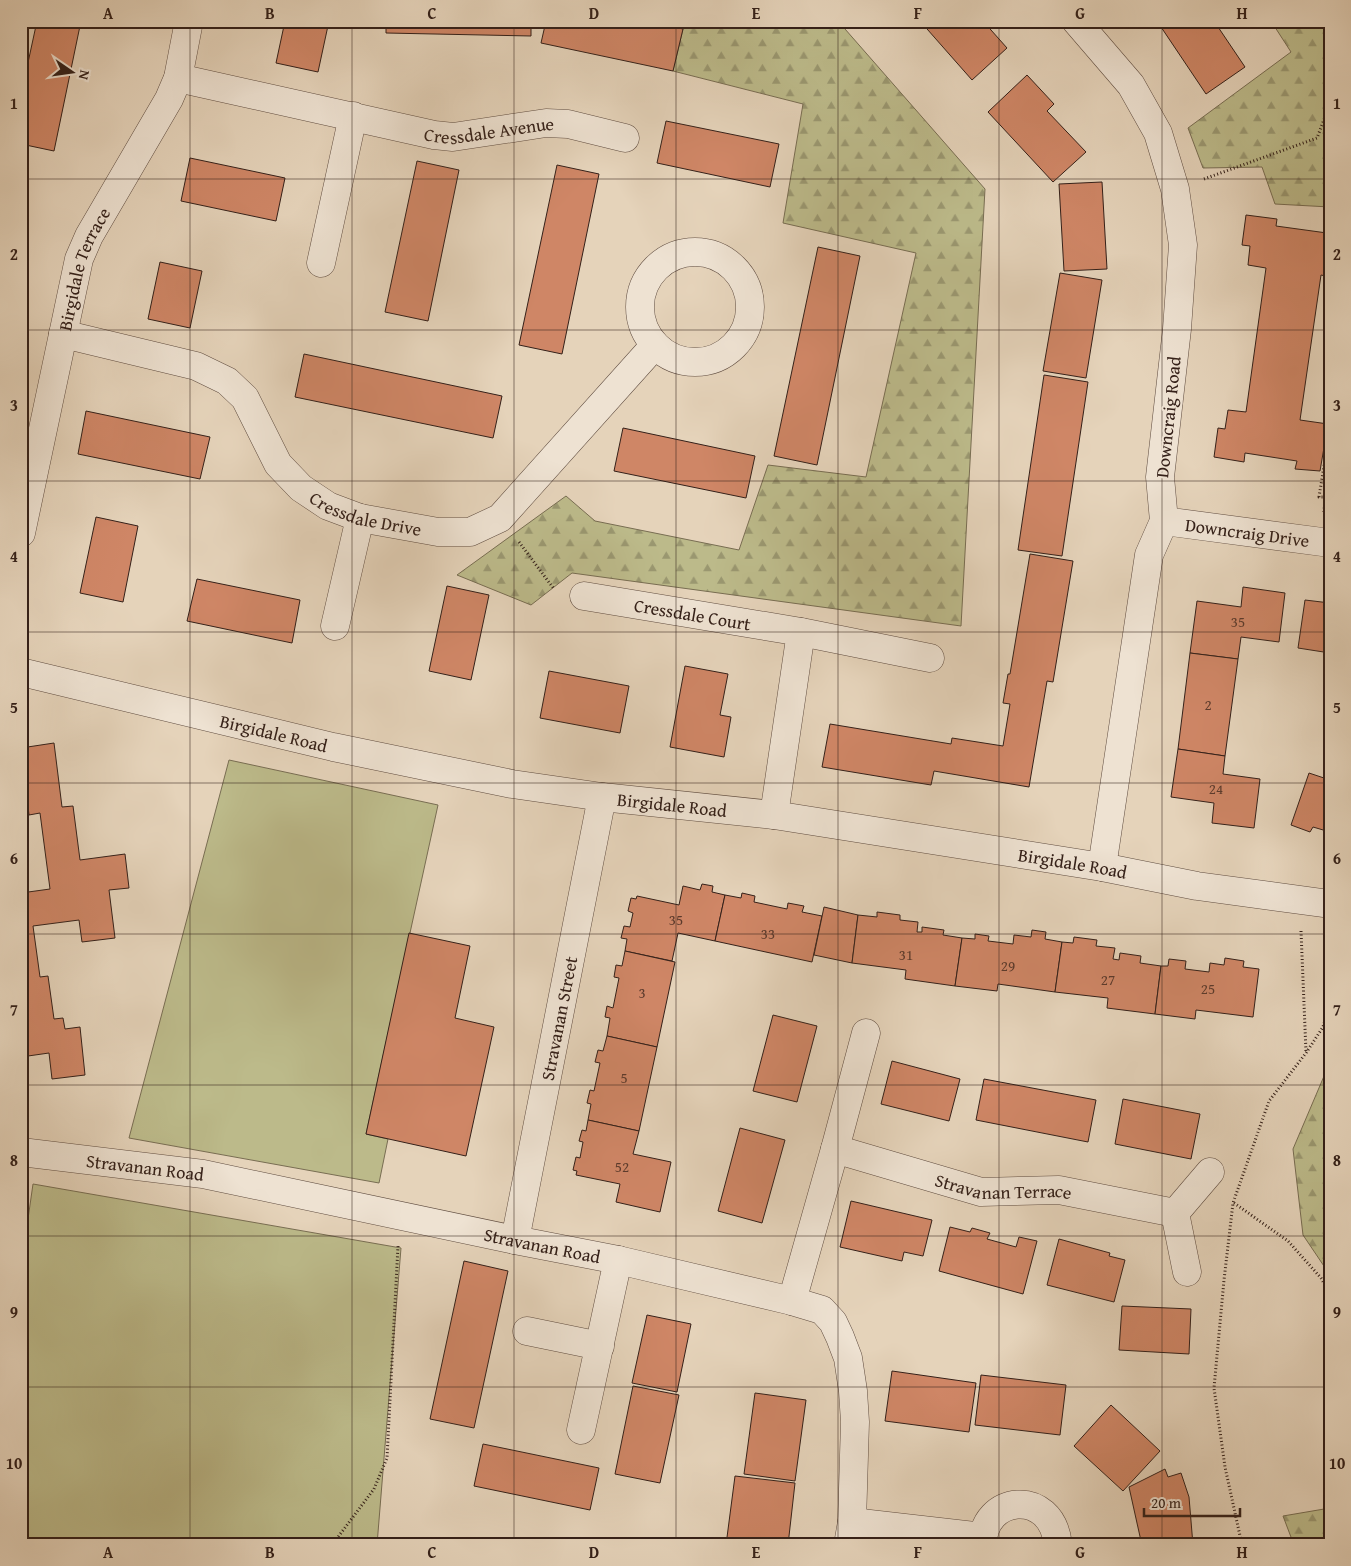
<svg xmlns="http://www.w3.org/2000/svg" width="1351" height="1566" viewBox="0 0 1351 1566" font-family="'Gentium Book Plus',serif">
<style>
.green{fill:#bcba8a;stroke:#786d52}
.forest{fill:url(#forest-firs);stroke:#786d52}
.building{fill:#cf8666;stroke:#342019}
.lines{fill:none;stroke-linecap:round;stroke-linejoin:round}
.minor-casing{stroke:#604d41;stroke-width:29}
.path{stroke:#342019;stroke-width:3;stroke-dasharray:1 2.5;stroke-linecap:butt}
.minor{stroke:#eee2d2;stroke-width:28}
.grid{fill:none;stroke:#342019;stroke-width:1;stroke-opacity:0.55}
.labels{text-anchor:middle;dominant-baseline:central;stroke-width:4;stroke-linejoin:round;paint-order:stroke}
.number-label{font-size:15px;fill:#5b3a2c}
.street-label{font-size:18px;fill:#342019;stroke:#eee2d2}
.neatline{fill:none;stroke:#342019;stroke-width:2}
.grid-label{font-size:16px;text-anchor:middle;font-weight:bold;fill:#342019}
</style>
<defs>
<pattern id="forest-firs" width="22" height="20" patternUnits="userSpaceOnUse" patternTransform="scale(1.25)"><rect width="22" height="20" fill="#bcba8a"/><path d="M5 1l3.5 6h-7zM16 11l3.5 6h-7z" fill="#9a9770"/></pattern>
</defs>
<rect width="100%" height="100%" fill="#e5d3ba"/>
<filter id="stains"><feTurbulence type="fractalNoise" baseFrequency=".004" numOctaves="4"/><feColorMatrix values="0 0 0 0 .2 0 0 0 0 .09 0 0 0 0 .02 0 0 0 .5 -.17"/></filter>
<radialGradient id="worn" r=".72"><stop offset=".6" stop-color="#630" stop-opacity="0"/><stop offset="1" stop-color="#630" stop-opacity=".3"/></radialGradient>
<g class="green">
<polygon points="229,760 438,805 366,1134 388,1139 379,1183 129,1138"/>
<polygon points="33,1184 401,1248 377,1545 21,1545 21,1268"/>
</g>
<g class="forest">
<polygon points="686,21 838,21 985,189 961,626 572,573 531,605 457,575 566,496 595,521 739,550 768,465 866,477 916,253 783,223 803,104 673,71 683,29"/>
<polygon points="1271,21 1321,21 1330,40 1330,207 1275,204 1262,167 1203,168 1188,128 1291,52"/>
<polygon points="1330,1062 1330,1275 1303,1235 1293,1149"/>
<polygon points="1330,1508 1330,1545 1294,1545 1283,1516"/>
</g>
<g class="building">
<polygon points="37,21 81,21 54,151 21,144 21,95"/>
<polygon points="285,21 329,21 318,72 276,63"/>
<polygon points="386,21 531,21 531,36 386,33"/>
<polygon points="546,21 647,21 683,29 673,71 541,43"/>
<polygon points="920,21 983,21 1007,48 972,80"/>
<polygon points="1157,21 1214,21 1245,67 1206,94"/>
<polygon points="1027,75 1054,104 1047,111 1086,152 1053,182 988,112"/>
<polygon points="666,121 779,144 770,187 657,163"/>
<polygon points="190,158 285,178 276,221 181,201"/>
<polygon points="417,161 459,170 428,321 385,312"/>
<polygon points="557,165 599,174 562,354 519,345"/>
<polygon points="1102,182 1107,269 1064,271 1059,184"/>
<polygon points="1246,215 1277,219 1276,226 1327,233 1328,226 1330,227 1330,277 1321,275 1300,420 1328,424 1320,471 1295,469 1297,461 1245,453 1244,462 1214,457 1218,428 1225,429 1228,410 1246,412 1266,268 1248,265 1250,246 1242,245"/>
<polygon points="818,247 860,256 817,465 774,456"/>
<polygon points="160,262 202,271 190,328 148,319"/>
<polygon points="1060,273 1102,280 1086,378 1043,371"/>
<polygon points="304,354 502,396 493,438 295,397"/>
<polygon points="1044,375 1088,382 1062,556 1018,550"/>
<polygon points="86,411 210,437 200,479 78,454"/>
<polygon points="623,428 755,456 746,498 614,471"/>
<polygon points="96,517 138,526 123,602 80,593"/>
<polygon points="1030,554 1073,561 1053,682 1047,681 1029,787 934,771 931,785 822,767 830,724 951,744 952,738 1003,746 1010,704 1003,703 1008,674 1010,674"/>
<polygon points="197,579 300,600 292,643 187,621"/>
<polygon points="447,586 489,595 471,680 429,671"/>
<polygon points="1243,587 1285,593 1279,642 1241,637 1238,659 1190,653 1197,601 1241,607"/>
<polygon points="1305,600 1330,603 1330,653 1298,648"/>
<polygon points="1190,653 1238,659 1225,756 1178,749"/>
<polygon points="685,666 728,674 720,715 731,717 724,757 670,747"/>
<polygon points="549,671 629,686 620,733 540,718"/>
<polygon points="54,743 62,807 73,806 80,860 125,854 129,888 109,890 115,938 82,942 79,920 33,926 40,977 48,976 54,1019 63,1018 65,1029 80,1027 85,1075 52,1079 49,1053 21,1057 21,893 50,889 40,813 29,815 23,767 21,767 21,746 21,748"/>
<polygon points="1178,749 1225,756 1223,774 1260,779 1254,828 1212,823 1214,803 1171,797"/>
<polygon points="1309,773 1330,780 1330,832 1313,827 1310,832 1291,825"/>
<polygon points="702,884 713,886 712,892 725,895 715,941 678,933 672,961 625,951 627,939 621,938 624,926 630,927 633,913 628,911 631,898 636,899 637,896 679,905 683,886 700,890"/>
<polygon points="742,893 755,896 754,902 787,909 788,903 804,906 802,912 822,916 812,962 715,941 725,895 741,898"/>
<polygon points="824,907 858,915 852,963 814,955"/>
<polygon points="877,912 900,915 900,920 918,922 917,932 922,932 922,927 944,930 943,935 962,938 955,986 905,979 906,970 852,963 858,915 877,917"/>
<polygon points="1032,930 1046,932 1045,939 1062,942 1055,992 998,984 997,991 955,986 962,938 975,939 975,934 989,936 988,941 1013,944 1014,935 1031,937"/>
<polygon points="409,933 470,946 455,1018 494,1027 466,1156 366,1134"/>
<polygon points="1074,937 1097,940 1096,946 1115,948 1113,959 1119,960 1120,953 1141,956 1140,963 1161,966 1155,1014 1107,1008 1108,998 1055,992 1062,942 1073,943"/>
<polygon points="625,951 675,962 657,1047 607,1036 610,1018 605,1017 607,1006 613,1008 619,978 614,977 616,965 622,966"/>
<polygon points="1225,958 1244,961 1243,967 1259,969 1253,1017 1196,1010 1195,1019 1155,1014 1161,966 1168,966 1169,959 1186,961 1185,969 1209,972 1210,963 1224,965"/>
<polygon points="773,1015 817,1026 797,1102 753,1091"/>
<polygon points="607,1036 657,1047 639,1131 588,1120 591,1104 587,1103 590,1090 594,1091 600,1063 595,1062 598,1050 603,1051"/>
<polygon points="892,1061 960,1079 949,1121 881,1104"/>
<polygon points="984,1079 1096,1100 1088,1142 976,1120"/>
<polygon points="1123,1099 1200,1114 1191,1159 1115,1144"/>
<polygon points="588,1120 639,1131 633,1154 671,1162 660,1212 616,1202 620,1184 576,1175 577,1171 573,1170 576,1157 580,1158 583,1142 579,1141 582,1130 586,1131"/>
<polygon points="740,1128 785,1140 762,1223 718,1211"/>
<polygon points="851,1201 932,1220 923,1256 904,1252 902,1261 840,1247"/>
<polygon points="950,1227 970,1232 972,1228 990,1233 987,1239 1016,1247 1019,1237 1037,1241 1023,1294 939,1271"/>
<polygon points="1059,1239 1110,1253 1109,1256 1125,1260 1114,1302 1047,1285"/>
<polygon points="464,1261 508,1271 474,1428 430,1419"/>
<polygon points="1122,1306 1191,1309 1189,1354 1119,1350"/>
<polygon points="647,1315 691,1324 677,1392 632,1383"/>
<polygon points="892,1371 976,1383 969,1432 885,1421"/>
<polygon points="981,1375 1066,1385 1060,1435 975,1425"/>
<polygon points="633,1386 679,1395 660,1483 615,1474"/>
<polygon points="755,1393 806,1400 795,1481 744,1474"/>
<polygon points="1111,1405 1160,1451 1123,1491 1074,1446"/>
<polygon points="483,1444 599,1468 590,1510 474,1486"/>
<polygon points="1165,1469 1168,1477 1181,1473 1189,1497 1193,1545 1175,1545 1141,1541 1129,1487"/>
<polygon points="735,1476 795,1483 788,1545 726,1545"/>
</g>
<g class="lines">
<defs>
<g id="minor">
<polyline points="1076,21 1131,85 1158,133 1175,189 1183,245 1177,329 1160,477 1164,521 1149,555 1102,867"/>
<path id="s1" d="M 178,78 L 434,135 L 453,137 L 546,123 L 568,124 L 625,138"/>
<circle cx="695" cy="307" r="55"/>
<polyline points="321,263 353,116"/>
<path id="s2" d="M 63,334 L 196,366 L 227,381 L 245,398 L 278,464 L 301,488 L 328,506 L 360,518 L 438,532 L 470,532 L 500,518 L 655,345"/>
<path id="s3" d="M 1164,521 L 1330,543"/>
<path id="s4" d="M 21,533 L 79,259 L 89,236 L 169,99 L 178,78 L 189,21"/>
<path id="s5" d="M 584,596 L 801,632 L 930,658"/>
<polyline points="335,626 360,518"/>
<path id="s6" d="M 21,672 L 333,747 L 512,784 L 602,797 L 774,815 L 1102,867 L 1197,886 L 1330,904"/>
<polyline points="774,815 801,632"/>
<polyline points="835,1149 866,1033"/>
<path id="s7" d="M 21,1152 L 203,1174 L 515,1240 L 618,1260 L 792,1301 L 822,1310 L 833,1322 L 840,1337 L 848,1358 L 853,1391 L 855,1422 L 852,1522 L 848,1545"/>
<path id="s8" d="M 515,1240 L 602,797"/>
<polyline points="1187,1272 1175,1213 1210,1172"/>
<path id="s9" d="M 792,1301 L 835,1149 L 981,1192 L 1059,1190 L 1175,1213"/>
<polyline points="527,1331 600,1346"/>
<polyline points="581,1430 618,1260"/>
<polyline points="852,1522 983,1537"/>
<path d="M 983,1545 C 981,1496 1052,1486 1058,1545"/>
</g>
</defs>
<use href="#minor" class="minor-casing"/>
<g class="path">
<polyline points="1204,179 1317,138 1330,104"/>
<polyline points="1324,512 1325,497 1319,497 1330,429"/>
<polyline points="519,542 554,589"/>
<polyline points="1301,931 1306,1052"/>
<polyline points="1234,1203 1288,1241 1321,1278 1330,1294"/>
<polyline points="332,1545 374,1489 387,1458 398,1246"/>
<polyline points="1242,1545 1225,1467 1214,1388 1224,1280 1233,1203 1269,1101 1306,1053 1323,1027 1330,1003"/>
</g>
<use href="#minor" class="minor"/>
</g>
<path class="grid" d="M 190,21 L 190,1545M 352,21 L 352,1545M 514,21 L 514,1545M 676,21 L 676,1545M 838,21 L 838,1545M 999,21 L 999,1545M 1162,21 L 1162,1545M 21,179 L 1330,179M 21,330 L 1330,330M 21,481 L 1330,481M 21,632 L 1330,632M 21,783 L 1330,783M 21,934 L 1330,934M 21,1085 L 1330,1085M 21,1236 L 1330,1236M 21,1387 L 1330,1387"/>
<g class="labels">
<g class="number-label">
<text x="1238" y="621">35</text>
<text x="1208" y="704">2</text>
<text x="1216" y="788">24</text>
<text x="676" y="919">35</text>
<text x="768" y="933">33</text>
<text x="906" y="954">31</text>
<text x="1008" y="965">29</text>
<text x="1108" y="979">27</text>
<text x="1208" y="988">25</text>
<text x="642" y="992">3</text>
<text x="624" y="1077">5</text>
<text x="622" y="1166">52</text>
</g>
<g class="street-label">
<text stroke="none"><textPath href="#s1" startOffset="318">Cressdale Avenue</textPath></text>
<text stroke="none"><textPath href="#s4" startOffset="272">Birgidale Terrace</textPath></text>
<text transform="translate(1168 417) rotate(-84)">Downcraig Road</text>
<text stroke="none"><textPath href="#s2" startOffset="374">Cressdale Drive</textPath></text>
<text stroke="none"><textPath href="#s3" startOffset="84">Downcraig Drive</textPath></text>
<text stroke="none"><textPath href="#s5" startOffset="110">Cressdale Court</textPath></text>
<text stroke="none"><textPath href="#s6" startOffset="260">Birgidale Road</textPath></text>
<text stroke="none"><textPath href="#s6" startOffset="665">Birgidale Road</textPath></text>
<text stroke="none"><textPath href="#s6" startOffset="1070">Birgidale Road</textPath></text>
<text stroke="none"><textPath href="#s8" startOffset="226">Stravanan Street</textPath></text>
<text stroke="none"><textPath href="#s7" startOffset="125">Stravanan Road</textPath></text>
<text stroke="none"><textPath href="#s9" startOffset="332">Stravanan Terrace</textPath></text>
<text stroke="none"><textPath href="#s7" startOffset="530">Stravanan Road</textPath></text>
</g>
</g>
<rect width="1351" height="1566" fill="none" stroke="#e5d3ba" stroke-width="55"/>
<g transform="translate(72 72) rotate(103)" stroke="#eee2d2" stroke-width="4" paint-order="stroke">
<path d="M0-4L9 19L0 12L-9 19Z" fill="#342019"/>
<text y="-8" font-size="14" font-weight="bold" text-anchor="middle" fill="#342019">N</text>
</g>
<path d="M1144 1508v8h96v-8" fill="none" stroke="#342019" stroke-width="2.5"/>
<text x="1151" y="1508" font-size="15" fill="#342019" stroke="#eee2d2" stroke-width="4" paint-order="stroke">20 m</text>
<rect x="28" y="28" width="1296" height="1510" class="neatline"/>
<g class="grid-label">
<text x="108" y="19">A</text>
<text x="270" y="19">B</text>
<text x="432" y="19">C</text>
<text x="594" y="19">D</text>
<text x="756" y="19">E</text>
<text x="918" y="19">F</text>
<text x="1080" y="19">G</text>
<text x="1242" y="19">H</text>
<text x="14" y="109">1</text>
<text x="1337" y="109">1</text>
<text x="14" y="260">2</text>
<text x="1337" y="260">2</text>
<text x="14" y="411">3</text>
<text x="1337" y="411">3</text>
<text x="14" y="562">4</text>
<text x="1337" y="562">4</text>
<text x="14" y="713">5</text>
<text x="1337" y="713">5</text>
<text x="14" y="864">6</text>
<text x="1337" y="864">6</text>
<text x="14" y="1015">7</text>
<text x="1337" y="1015">7</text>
<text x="14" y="1166">8</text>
<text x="1337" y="1166">8</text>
<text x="14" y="1318">9</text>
<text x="1337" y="1318">9</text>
<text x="14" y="1469">10</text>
<text x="1337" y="1469">10</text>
<text x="108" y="1558">A</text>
<text x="270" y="1558">B</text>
<text x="432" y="1558">C</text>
<text x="594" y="1558">D</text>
<text x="756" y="1558">E</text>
<text x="918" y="1558">F</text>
<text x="1080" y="1558">G</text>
<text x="1242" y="1558">H</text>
</g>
<rect width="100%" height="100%" filter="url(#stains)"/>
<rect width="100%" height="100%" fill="url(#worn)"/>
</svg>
